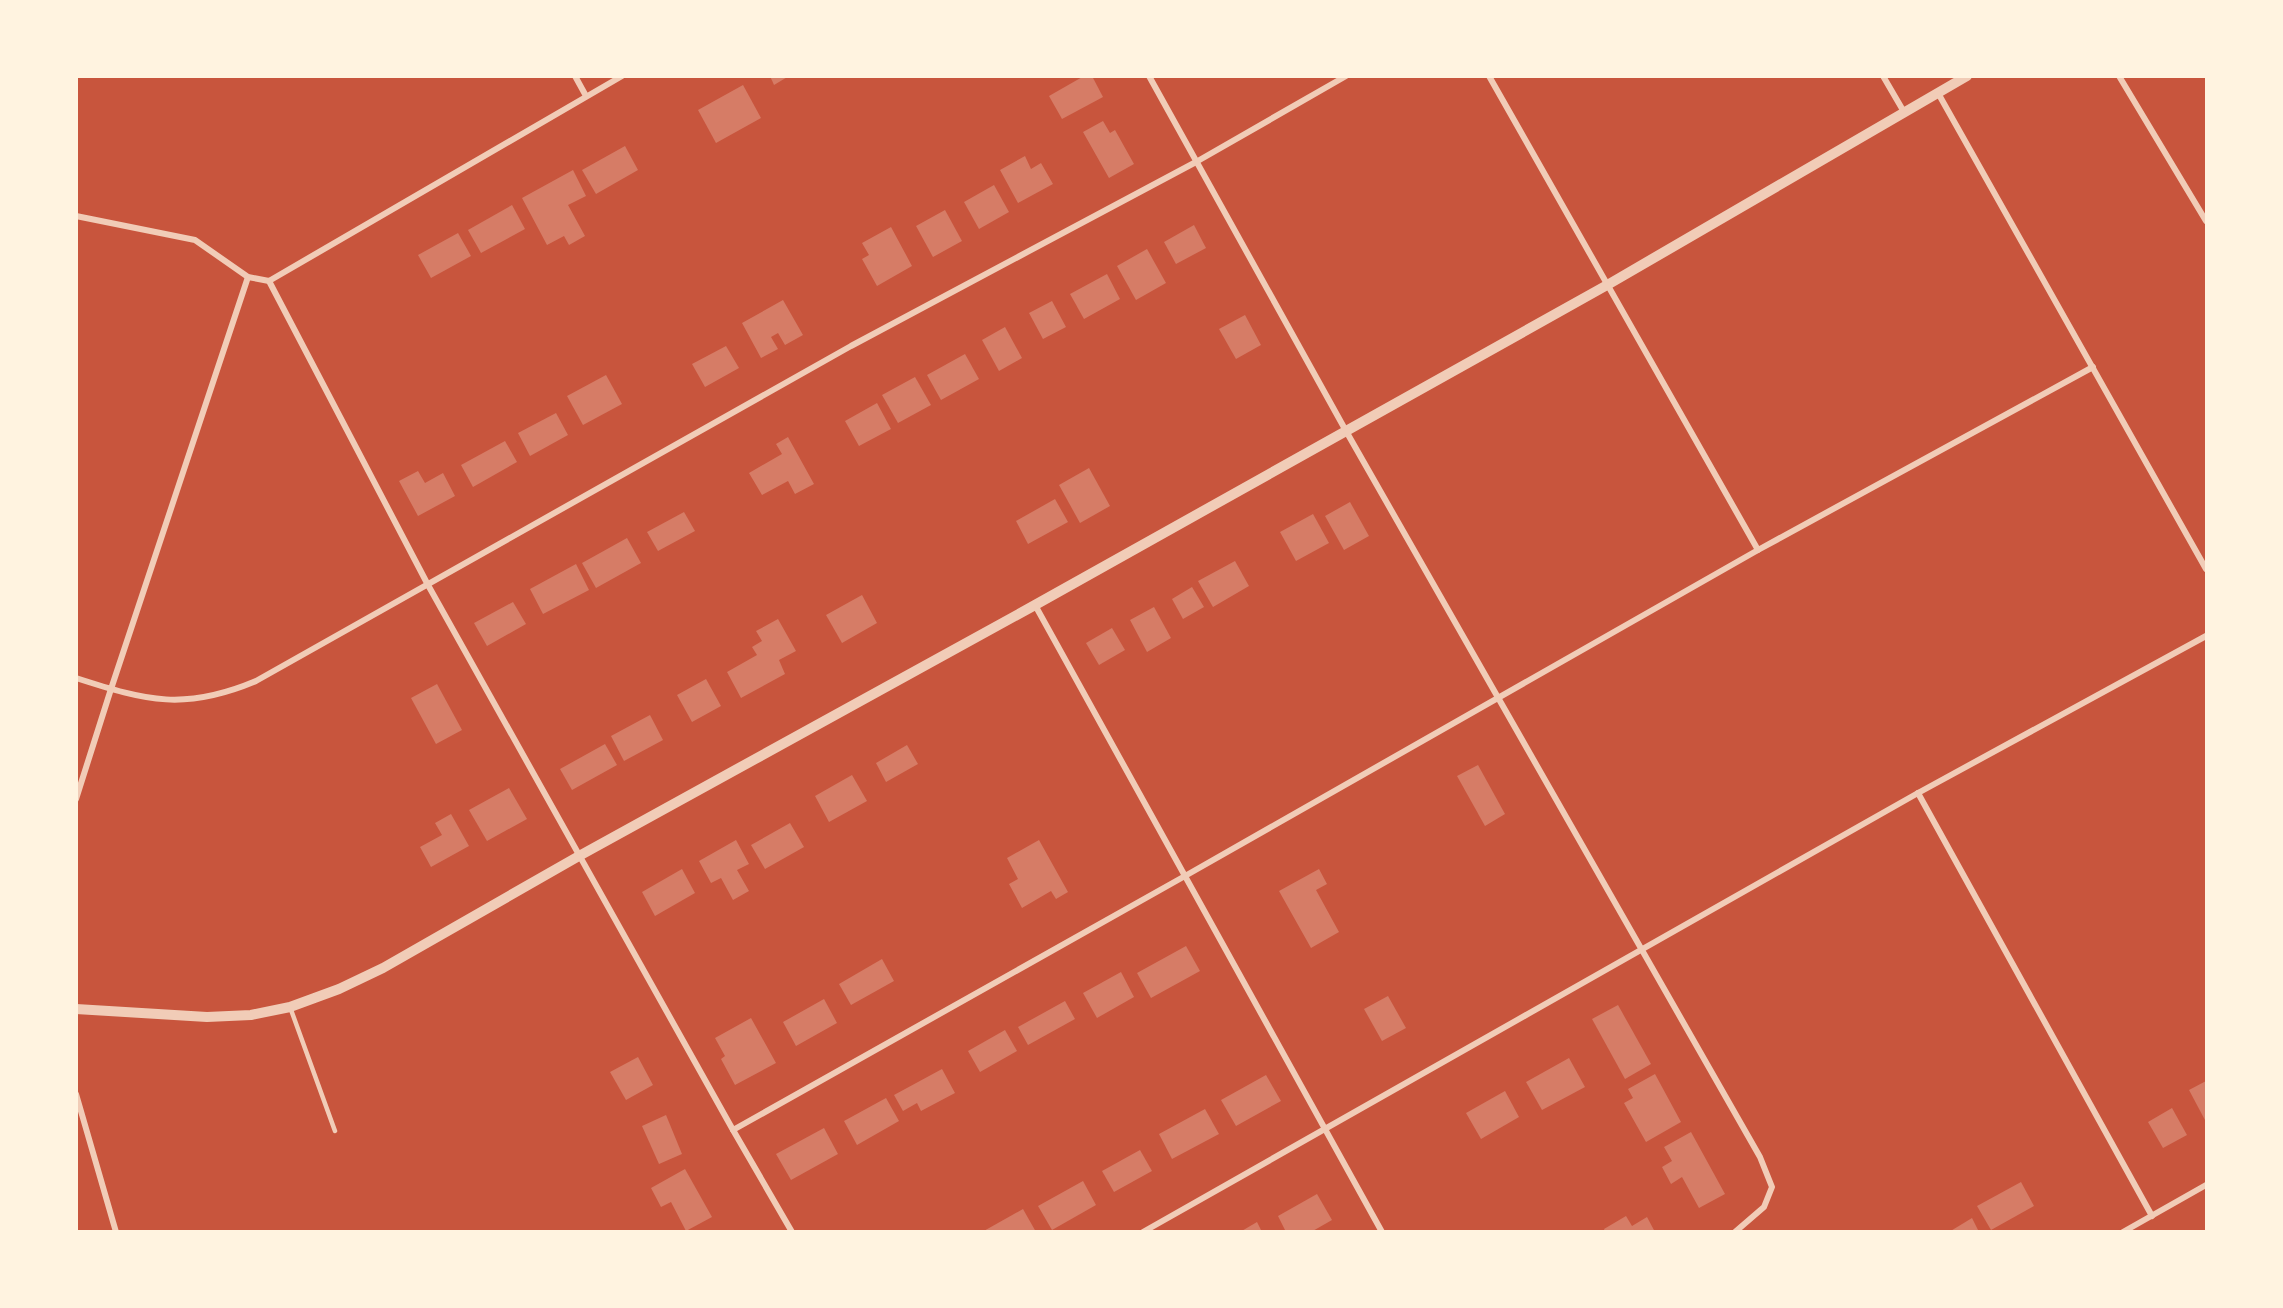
<svg xmlns="http://www.w3.org/2000/svg" width="2283" height="1308" viewBox="0 0 2283 1308" font-family="'Source Sans 3',sans-serif">
<style>
.building{fill:#d67c66}
.lines{fill:none;stroke-linecap:round;stroke-linejoin:round}
.service{stroke:#f1ccb7;stroke-width:4.5}
.minor{stroke:#f1ccb7;stroke-width:6}
.tertiary{stroke:#f1ccb7;stroke-width:10}
</style>
<rect width="100%" height="100%" fill="#c8553d"/>
<g class="building">
<polygon points="770,76 789,76 774,85"/>
<polygon points="1084,76 1092,76 1103,97 1062,119 1049,96"/>
<polygon points="743,85 761,118 716,143 698,110"/>
<polygon points="1103,121 1110,133 1115,130 1134,164 1109,178 1083,132"/>
<polygon points="625,146 638,170 596,194 582,170"/>
<polygon points="1025,156 1031,169 1041,163 1053,184 1018,203 1000,170"/>
<polygon points="573,170 586,196 568,205 585,236 569,245 564,236 547,245 522,198"/>
<polygon points="994,185 1009,212 979,229 964,202"/>
<polygon points="512,205 525,229 481,253 468,230"/>
<polygon points="945,210 962,241 933,257 916,226"/>
<polygon points="1194,225 1206,248 1176,264 1164,242"/>
<polygon points="891,227 912,266 877,286 862,259 869,255 862,243"/>
<polygon points="458,233 471,256 431,278 418,255"/>
<polygon points="1147,249 1166,283 1136,300 1117,266"/>
<polygon points="1107,274 1120,299 1084,319 1070,294"/>
<polygon points="783,300 803,335 785,345 778,333 771,337 778,349 761,358 742,323"/>
<polygon points="1052,301 1066,327 1043,339 1029,313"/>
<polygon points="1245,315 1261,345 1236,359 1219,329"/>
<polygon points="1005,327 1022,358 999,371 982,340"/>
<polygon points="726,346 739,368 705,387 692,364"/>
<polygon points="965,354 979,379 941,400 927,375"/>
<polygon points="606,375 622,404 583,425 567,396"/>
<polygon points="915,377 931,405 898,423 882,395"/>
<polygon points="877,403 891,429 859,446 845,421"/>
<polygon points="556,413 568,435 530,456 518,433"/>
<polygon points="788,437 814,484 795,494 788,481 762,495 749,473 782,454 776,444"/>
<polygon points="505,441 517,462 473,487 461,465"/>
<polygon points="1089,468 1110,506 1080,523 1059,485"/>
<polygon points="418,471 425,483 443,473 455,496 418,516 399,481"/>
<polygon points="1055,499 1068,522 1028,544 1016,521"/>
<polygon points="1350,502 1369,536 1344,550 1325,516"/>
<polygon points="684,512 695,531 658,551 647,532"/>
<polygon points="1313,514 1329,543 1296,561 1280,532"/>
<polygon points="627,538 641,563 596,588 582,563"/>
<polygon points="1235,561 1249,586 1213,607 1198,581"/>
<polygon points="576,564 589,590 543,614 530,589"/>
<polygon points="1192,587 1204,607 1183,619 1172,599"/>
<polygon points="862,595 877,623 842,643 826,615"/>
<polygon points="513,602 526,624 487,646 474,623"/>
<polygon points="1154,607 1171,638 1147,652 1130,620"/>
<polygon points="778,619 796,651 779,660 785,674 741,698 727,672 757,655 752,647 762,641 756,631"/>
<polygon points="1112,628 1125,650 1099,665 1086,643"/>
<polygon points="706,679 721,706 692,722 677,695"/>
<polygon points="437,684 462,730 436,744 411,698"/>
<polygon points="650,715 663,740 624,761 611,736"/>
<polygon points="605,744 617,765 572,790 560,769"/>
<polygon points="907,745 918,764 886,782 876,763"/>
<polygon points="1478,765 1505,814 1485,826 1457,776"/>
<polygon points="852,775 867,801 829,822 815,796"/>
<polygon points="509,788 527,819 487,841 469,810"/>
<polygon points="451,814 469,846 431,867 420,847 442,835 435,823"/>
<polygon points="790,823 804,847 765,869 751,845"/>
<polygon points="736,840 749,864 737,870 749,891 733,900 721,878 711,883 699,861"/>
<polygon points="1039,840 1068,892 1056,899 1051,891 1022,908 1009,884 1018,879 1007,858"/>
<polygon points="682,869 695,893 655,916 642,892"/>
<polygon points="1319,869 1327,884 1316,890 1339,932 1311,948 1279,891"/>
<polygon points="1186,946 1200,971 1151,998 1137,973"/>
<polygon points="882,959 894,981 851,1005 839,984"/>
<polygon points="1121,972 1134,997 1097,1018 1083,993"/>
<polygon points="1388,996 1406,1028 1382,1041 1364,1009"/>
<polygon points="824,999 837,1023 796,1046 783,1022"/>
<polygon points="1065,1001 1075,1019 1028,1045 1018,1027"/>
<polygon points="1618,1005 1651,1064 1625,1079 1592,1019"/>
<polygon points="751,1018 776,1063 735,1085 721,1059 725,1056 715,1038"/>
<polygon points="1005,1030 1017,1051 980,1072 968,1051"/>
<polygon points="638,1057 653,1085 626,1100 610,1072"/>
<polygon points="1569,1058 1585,1087 1542,1110 1526,1082"/>
<polygon points="942,1069 955,1093 921,1111 917,1103 903,1111 894,1095"/>
<polygon points="1655,1074 1681,1122 1646,1142 1624,1103 1633,1098 1628,1089"/>
<polygon points="1266,1075 1281,1101 1236,1126 1221,1100"/>
<polygon points="2206,1081 2206,1122 2189,1090"/>
<polygon points="1505,1091 1519,1117 1481,1139 1466,1113"/>
<polygon points="886,1098 899,1121 857,1145 844,1121"/>
<polygon points="2172,1108 2187,1135 2163,1148 2148,1122"/>
<polygon points="1205,1109 1219,1134 1172,1159 1159,1134"/>
<polygon points="666,1115 682,1154 659,1164 642,1126"/>
<polygon points="824,1128 838,1154 791,1180 776,1154"/>
<polygon points="1691,1132 1725,1194 1699,1208 1682,1177 1671,1184 1662,1167 1672,1161 1664,1147"/>
<polygon points="1140,1150 1152,1171 1114,1192 1102,1171"/>
<polygon points="685,1169 712,1217 686,1231 671,1202 661,1207 651,1188"/>
<polygon points="1083,1181 1096,1205 1052,1230 1038,1206"/>
<polygon points="2021,1182 2034,1206 1991,1230 1977,1206"/>
<polygon points="1317,1194 1332,1220 1311,1232 1286,1232 1278,1216"/>
<polygon points="1023,1209 1036,1232 982,1232"/>
<polygon points="1626,1216 1632,1226 1647,1217 1655,1232 1605,1232 1604,1229"/>
<polygon points="1972,1218 1979,1232 1949,1232"/>
<polygon points="1257,1222 1262,1232 1240,1232"/>
</g>
<g class="lines">
<polyline class="service" points="290,1007 335,1131"/>
<g class="minor">
<polyline points="575,76 586,96"/>
<polyline points="1149,76 1346,431 1760,1157 1772,1187 1764,1207 1735,1232"/>
<polyline points="1489,76 1758,550"/>
<polyline points="1883,76 1904,112"/>
<polyline points="2119,76 2206,221"/>
<polyline points="1938,93 2206,569"/>
<polyline points="76,216 195,240 248,277 269,281 622,76"/>
<polyline points="269,281 428,585 733,1130 792,1232"/>
<polyline points="1035,605 1382,1232"/>
<path d="M 76,678 C 147,701 185,711 256,681 L 851,346 L 1196,162 L 1346,76"/>
<polyline points="1918,793 2152,1216"/>
<polyline points="76,799 111,689 248,277"/>
<polyline points="76,1094 116,1232"/>
<polyline points="733,1130 1185,876 1758,550 2093,367"/>
<polyline points="1143,1232 1918,793 2206,636"/>
<polyline points="2123,1232 2206,1185"/>
</g>
<polyline class="tertiary" points="76,1009 207,1017 251,1015 290,1007 339,989 383,968 579,856 1035,605 1609,284 1967,76"/>
</g>
<rect width="2283" height="1308" fill="none" stroke="#fff3e0" stroke-width="156"/>
</svg>
